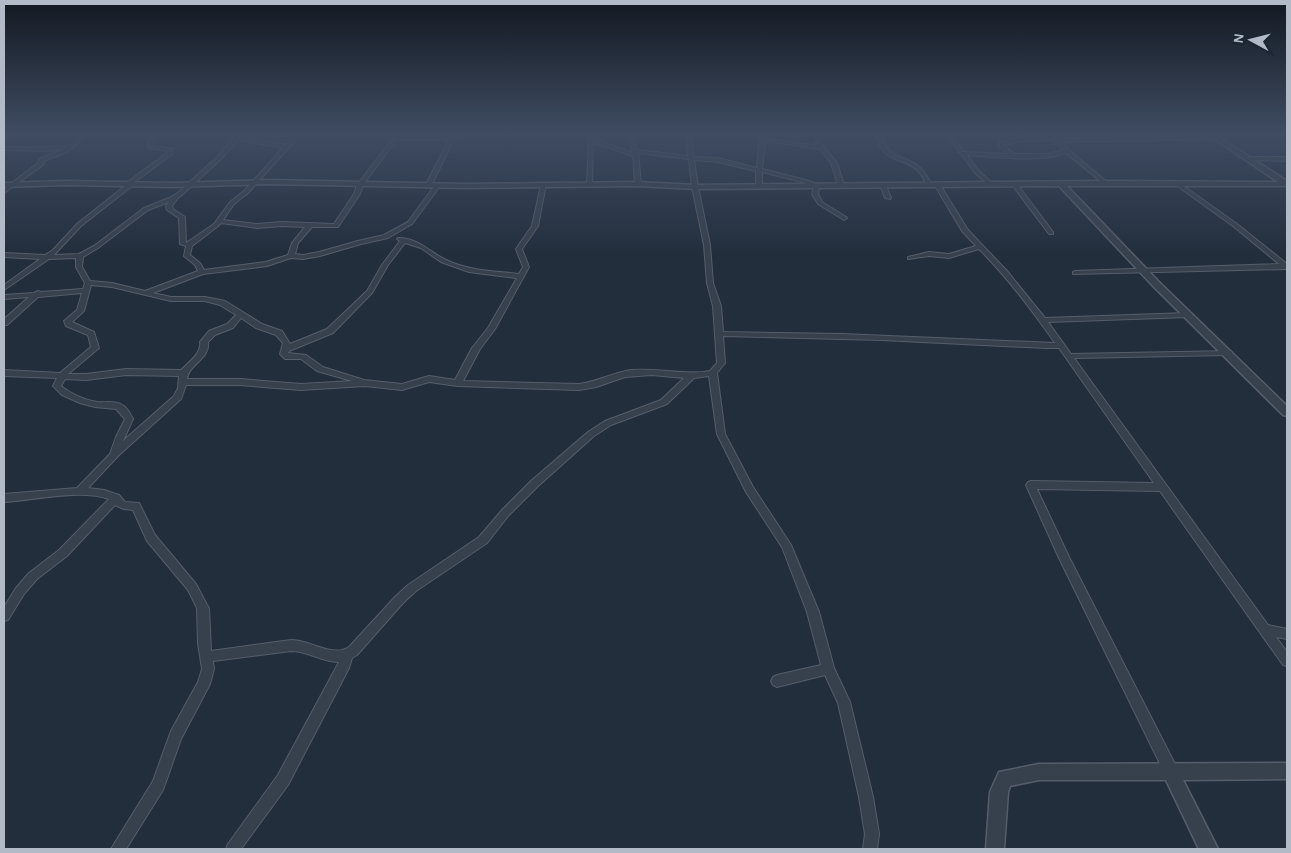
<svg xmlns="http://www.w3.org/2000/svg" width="1291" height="853" viewBox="0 0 1291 853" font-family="'Alegreya Sans',sans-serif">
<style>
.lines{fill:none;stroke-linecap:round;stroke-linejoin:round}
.minor-casing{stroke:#555d6b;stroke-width:2}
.tertiary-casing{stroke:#555d6b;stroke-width:3}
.minor{fill:#37404d;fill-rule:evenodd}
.tertiary{fill:#37404d;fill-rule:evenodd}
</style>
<rect width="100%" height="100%" fill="#232e3d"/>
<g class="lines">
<defs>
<g id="minor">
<polygon points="84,134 89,134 67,152 44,161 43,165 4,193 4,189 38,163 39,159 64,149 47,151 4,150 4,147 47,147 69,146"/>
<path d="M 143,134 L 148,134 L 154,140 L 153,146 L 173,149 L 171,155 L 132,184 L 132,186 L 81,226 L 54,255 L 79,254 L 94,246 L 144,208 L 169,198 L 179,192 L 217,157 L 237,134 L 242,134 L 240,137 L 286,145 L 296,134 L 301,134 L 248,193 L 234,204 L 223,220 L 257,224 L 282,222 L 334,224 L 354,194 L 357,185 L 396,134 L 400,134 L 399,136 L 452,136 L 459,134 L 466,134 L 454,139 L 431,186 L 428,188 L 425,186 L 449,140 L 396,140 L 363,185 L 360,194 L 338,227 L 312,227 L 298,243 L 295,254 L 303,255 L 319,252 L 358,241 L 384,235 L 408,222 L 435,185 L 439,185 L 440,186 L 412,224 L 388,238 L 361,244 L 320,256 L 303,259 L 291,258 L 267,266 L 203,274 L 153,293 L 171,297 L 205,297 L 225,301 L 262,324 L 282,331 L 290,344 L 327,329 L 367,291 L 382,265 L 400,241 L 397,239 L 398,238 C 417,237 431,253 446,260 C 469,271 494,271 519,274 L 523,267 L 516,249 L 532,226 L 541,185 L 546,184 L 538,226 L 522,249 L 529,267 L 495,329 L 480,349 L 463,381 L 579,384 C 597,382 614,372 632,370 C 656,368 679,374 703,372 L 710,371 L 717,363 L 713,306 L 707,283 L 704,245 L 692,187 L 689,159 L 638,153 L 641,184 L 638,186 L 635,184 L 633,156 L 593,142 L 592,185 L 587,186 L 589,134 L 593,134 L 593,138 L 632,153 L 629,134 L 633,134 L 637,150 L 688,156 L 686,134 L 690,134 L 694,157 L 718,158 L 757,168 L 759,144 L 763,140 L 754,134 C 761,134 768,139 776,140 C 790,143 803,143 817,146 L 814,143 L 819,142 L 837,163 L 844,185 L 841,187 L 838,185 L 831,163 L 820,149 L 767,141 L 765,144 L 762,169 L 806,180 L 819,185 L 818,194 L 822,202 L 846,217 L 847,218 L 844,220 L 818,204 L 812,194 L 814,187 L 802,182 L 762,172 L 762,185 L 759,187 L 756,185 L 756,171 L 718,162 L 694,160 L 698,187 L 710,245 L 713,283 L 721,306 L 723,332 L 842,334 L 1055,343 C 1032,310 1008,278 979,249 L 949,258 L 929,256 L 908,259 L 908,257 L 929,252 L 949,254 L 976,246 L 962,231 L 934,184 L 939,183 L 968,230 L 1007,271 L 1045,318 L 1188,313 L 1192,315 L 1188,317 L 1048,322 L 1071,354 L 1231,351 L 1232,353 L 1228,355 L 1074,358 L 1268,625 L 1287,629 L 1287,639 L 1276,637 L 1287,652 L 1287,666 L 1283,665 L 1160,491 L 1037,489 L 1069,557 L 1176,766 L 1178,771 L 1176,776 L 1171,778 L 1166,776 L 1059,558 L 1026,485 L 1028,482 L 1031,481 L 1154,483 L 1059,348 L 1046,348 L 882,340 L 723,336 L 725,363 L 717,373 L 725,434 L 753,487 L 791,545 L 819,612 L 834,668 L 850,702 L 873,797 L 879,834 L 877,849 L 863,849 L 865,834 L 859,797 L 838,703 L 825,675 L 777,687 L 773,685 L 771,681 L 773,677 L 777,675 L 821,665 L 807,612 L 782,547 L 746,492 L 717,434 L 709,376 L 694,378 L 667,404 L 611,425 L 594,436 L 537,487 L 509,515 L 487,543 L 416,591 L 403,603 L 357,655 L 352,658 L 349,668 L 288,785 L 241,849 L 226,849 L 228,844 L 278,775 L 339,662 C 322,662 308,651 291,651 L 213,661 L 214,669 L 210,684 L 181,739 L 163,790 L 126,849 L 111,849 L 153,781 L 171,731 L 198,682 L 202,669 L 198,643 L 197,608 L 188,590 L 147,541 L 133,510 L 124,509 L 115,505 L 67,556 L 37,579 L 24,594 L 8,620 L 4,621 L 4,607 L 16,588 L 29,573 L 59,550 L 109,499 C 80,489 35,500 4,502 L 4,494 L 77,488 L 110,454 L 116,437 L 125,419 L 116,409 L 95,407 L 80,403 L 62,395 L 53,386 L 57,378 L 4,376 L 4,370 L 60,373 L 91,347 L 88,335 L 66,326 L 64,321 L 77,310 L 82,293 L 38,297 L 7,325 L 4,325 L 4,319 L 29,297 L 4,299 L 4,295 L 34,293 L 38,291 L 41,292 L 83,289 L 85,283 L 76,267 L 76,258 L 49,259 L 4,290 L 4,285 L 40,259 L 4,257 L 4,253 L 45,255 L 53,250 L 77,224 L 125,186 L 125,184 L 167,153 L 168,151 L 148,148 L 149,141 ZM 238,140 L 283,148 L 244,191 L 230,202 L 214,224 L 186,243 L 185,217 L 173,209 L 172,206 L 178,198 L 183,194 L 221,159 ZM 169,202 L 166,206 L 167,210 L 179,218 L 180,244 L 186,246 L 184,256 L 195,265 L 198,271 L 145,291 L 112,283 L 90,281 L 82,267 L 83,257 L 98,248 L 148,210 ZM 221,223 L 257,228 L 282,226 L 305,227 L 292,243 L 288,255 L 266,262 L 204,270 L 200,263 L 190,255 L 192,246 L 218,226 ZM 405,243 L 421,248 L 441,262 L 469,272 L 517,278 L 488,328 L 472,348 L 455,380 L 429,376 L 402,384 L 364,380 L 323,367 L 306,355 L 288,353 L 289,351 L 333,333 L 372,293 L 388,265 ZM 91,285 L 112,287 L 171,301 L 205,301 L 220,305 L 236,315 L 227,324 L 209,331 L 200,342 C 202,353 188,363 181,370 L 126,369 L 86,374 L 68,374 L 99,348 L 94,332 L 72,322 L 84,311 ZM 241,318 L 256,328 L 276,335 L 283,343 L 280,354 L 285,359 L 301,359 L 317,371 L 352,381 L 301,384 L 240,379 L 187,379 C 188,365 211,358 208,342 L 215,335 L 233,328 ZM 126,375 L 179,376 L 178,388 L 174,396 L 123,441 L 133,419 C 131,415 128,409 124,406 C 116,400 106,403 97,402 C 85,400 71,394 61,386 L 65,379 L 86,380 ZM 652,375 L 684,378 L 661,400 L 605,421 L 588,432 L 531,481 L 503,509 L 479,537 L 408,585 L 395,597 L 349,647 C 332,658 311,640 291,640 L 211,651 L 209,608 L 207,605 L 196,584 L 155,535 L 139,503 L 125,502 L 119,495 L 104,490 L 88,488 L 119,455 L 181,399 L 186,385 L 240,385 L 301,390 L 365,386 L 402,390 L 429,382 L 458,386 L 579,390 L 596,387 L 625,377 Z"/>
<path d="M 811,134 L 927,134 L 925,135 L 882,135 C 887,159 901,154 917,165 C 924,170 928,178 932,185 L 927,186 C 925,182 923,176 919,172 C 904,155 883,166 877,135 L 813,135 Z"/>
<path d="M 946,134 L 951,134 L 964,152 L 1008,154 L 998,146 L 999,142 L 1024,137 L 1048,137 L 1045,134 L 1050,134 L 1059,139 L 1216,135 L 1219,137 L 1216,139 L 1062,142 L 1069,150 L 1107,182 L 1108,183 L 1105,185 L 1066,153 C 1039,163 995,157 967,155 L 979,171 L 993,184 L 994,185 L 991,187 L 975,173 ZM 1052,140 L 1064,150 L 1048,154 L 1014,154 L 1003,145 L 1024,141 Z"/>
<polygon points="1250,157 1287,157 1287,161 1248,160 1247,159"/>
<polygon points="1178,182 1237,224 1287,264 1287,269 1073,274 1073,272 1075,271 1279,264 1233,226 1176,185 1176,183"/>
<polygon points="881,184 886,185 891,198 890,199 885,198 880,185"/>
<polygon points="1013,184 1017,184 1053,232 1053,234 1049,234 1013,186"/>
</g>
<g id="tertiary">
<polygon points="6,134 14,134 4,140 4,135"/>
<polygon points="1207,134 1214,134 1287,181 1287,186 1067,186 1160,283 1287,406 1287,416 1283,415 1154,287 1059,186 695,189 638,186 465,188 268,184 173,187 65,185 4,187 4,183 65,181 173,183 268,180 465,184 638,182 695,185 1105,181 1278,182"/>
<polygon points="1287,763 1287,779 1183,780 1218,849 1199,849 1166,780 1039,780 1010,786 1008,792 1004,849 986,849 990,792 999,772 1039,764"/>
</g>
</defs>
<use href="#minor" class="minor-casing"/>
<use href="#tertiary" class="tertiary-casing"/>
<use href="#minor" class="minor"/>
<use href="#tertiary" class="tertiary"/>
</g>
<linearGradient id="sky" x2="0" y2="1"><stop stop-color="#131922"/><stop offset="0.53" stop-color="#3f4c62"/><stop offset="1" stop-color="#3f4c62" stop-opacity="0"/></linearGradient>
<rect width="1291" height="253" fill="url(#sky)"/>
<rect width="1291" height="853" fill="none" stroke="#b2bac8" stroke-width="10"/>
<g transform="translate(1251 40) rotate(277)" stroke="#1c2532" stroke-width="4" paint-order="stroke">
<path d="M0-4L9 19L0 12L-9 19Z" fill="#b2bac8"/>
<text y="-8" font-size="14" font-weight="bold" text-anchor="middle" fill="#b2bac8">N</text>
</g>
</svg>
